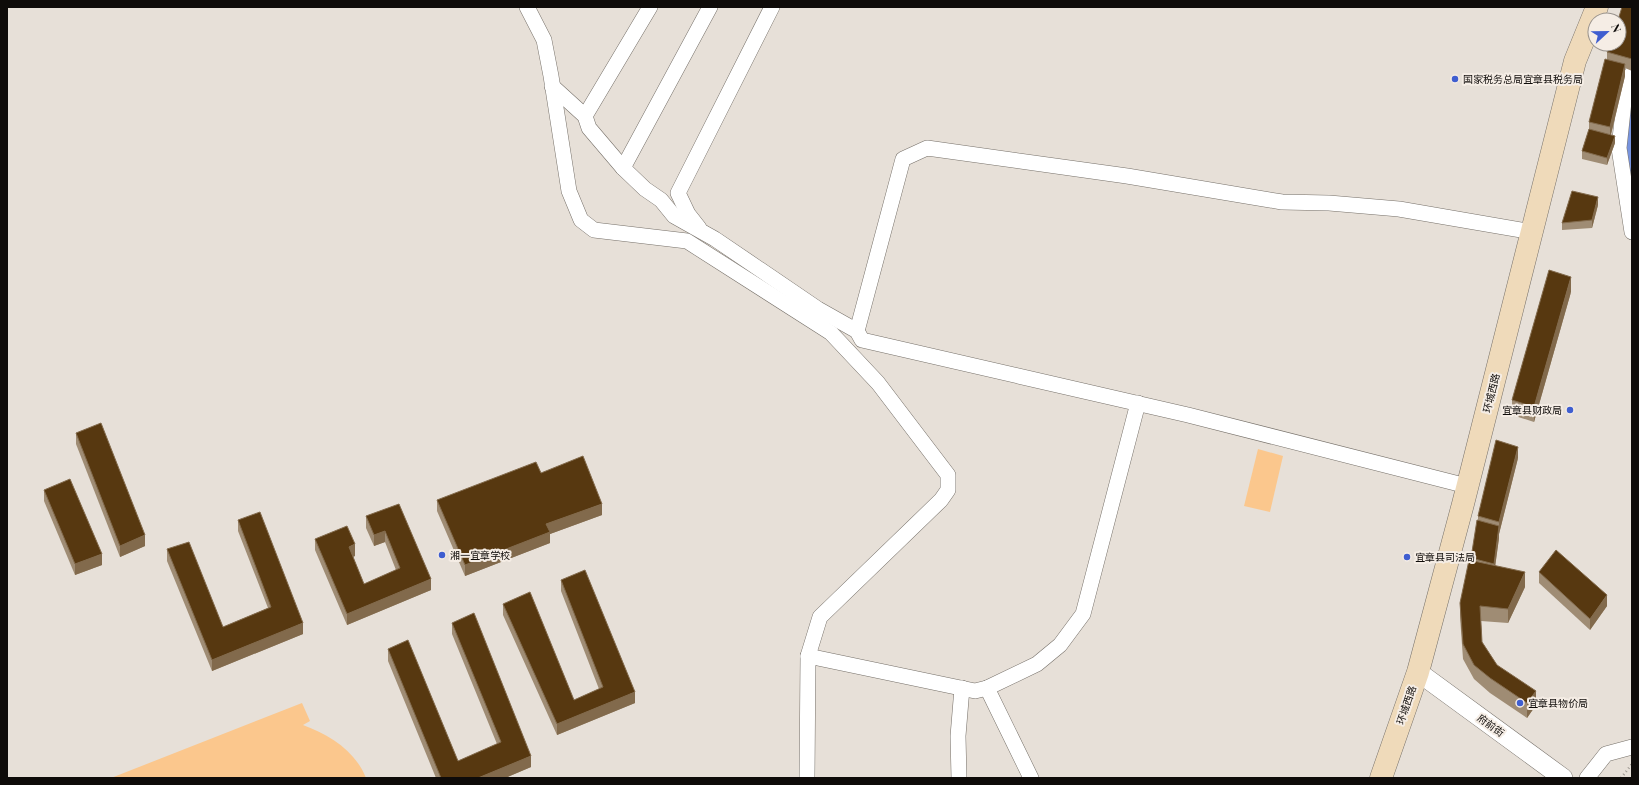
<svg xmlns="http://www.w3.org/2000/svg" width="1639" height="785" viewBox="0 0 1639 785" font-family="'Playfair Display','Noto Sans SC',serif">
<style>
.green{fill:#fbc78d}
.water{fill:#7793dd}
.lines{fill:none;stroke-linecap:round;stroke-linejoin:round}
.minor-casing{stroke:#767069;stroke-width:16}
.tertiary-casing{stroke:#767069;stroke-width:20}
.secondary-casing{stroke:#767069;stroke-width:23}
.path{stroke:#9d9892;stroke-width:2.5;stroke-dasharray:1 3;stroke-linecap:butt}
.minor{stroke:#fff;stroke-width:15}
.tertiary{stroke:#fff;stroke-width:19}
.secondary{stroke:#efdaba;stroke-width:22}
.wall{fill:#9f8c74}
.shaded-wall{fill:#826a4c}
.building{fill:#573810;stroke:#826a4c}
.poi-dot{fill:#3f5ed0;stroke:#f5ede5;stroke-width:1.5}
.labels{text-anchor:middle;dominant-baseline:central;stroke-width:4;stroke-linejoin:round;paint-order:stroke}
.poi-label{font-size:10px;fill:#0e0b09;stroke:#f5ede5;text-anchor:start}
.street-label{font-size:10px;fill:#0e0b09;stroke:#f5ede5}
</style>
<rect width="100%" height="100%" fill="#e7e0d8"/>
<g class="green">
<polygon points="1258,449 1283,456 1270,512 1244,506"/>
<path d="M 302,703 L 310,721 L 303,725 C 329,735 355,750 366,778 L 111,778 Z"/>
</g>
<polygon class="water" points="1632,80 1632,194 1626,142"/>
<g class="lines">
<defs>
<g id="minor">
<polyline points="527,7 544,40 551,76 569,191 581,220 594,230 687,241 831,333 878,383 948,475 948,490 941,500 820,617 808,656"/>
<polyline points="1632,73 1625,92 1619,148 1632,232"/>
<polyline points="552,86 585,116 589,128 623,168 645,189 661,200 674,216 715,239 818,309 857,331 862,340 1188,415 1467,486"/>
<polyline points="585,116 650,7"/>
<polyline points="623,168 710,7"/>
<polyline points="699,228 688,214 678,193 772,7"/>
<polyline points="857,331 903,159 927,148 1127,176 1282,202 1329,203 1399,209 1532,232"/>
<polyline points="987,688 1031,778"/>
<polyline points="807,778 808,656 975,691 987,688 1037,664 1060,645 1083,614 1138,403"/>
<polyline points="959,778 958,736 962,688"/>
<polyline points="1587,778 1606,754 1632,747"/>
</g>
<polyline id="tertiary" points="1418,672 1563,778"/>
<polyline id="secondary" points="1381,778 1418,672 1463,504 1575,61 1597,7"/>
</defs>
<use href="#minor" class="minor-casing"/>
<use href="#tertiary" class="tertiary-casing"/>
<use href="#secondary" class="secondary-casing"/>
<polyline class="path" points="1621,778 1632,764"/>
<use href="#minor" class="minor"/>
<use href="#tertiary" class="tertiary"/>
<use href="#secondary" class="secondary"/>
</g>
<g class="wall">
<polygon points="1632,7 1632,71 1625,68 1625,76 1611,135 1615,143 1607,165 1582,159 1582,151 1589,129 1589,122 1607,60 1607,52"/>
<polygon points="1598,205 1592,228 1562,230 1562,223"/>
<polygon points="1571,292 1534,422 1512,415 1512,400"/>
<polygon points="76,433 145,546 120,557 76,444"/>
<polygon points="1518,458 1499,534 1499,538 1495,566 1525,587 1508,623 1481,621 1482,642 1497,665 1536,705 1527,718 1490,693 1474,679 1463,659 1460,617 1460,603 1471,560 1478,521 1478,516"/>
<polygon points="541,473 602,515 550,534 550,543 465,576 437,511 437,500"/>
<polygon points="44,490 102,565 75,575 44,501"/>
<polygon points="399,504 431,590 347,625 315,550 315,539 355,556 353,557 364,584 396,570 385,542 374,546 366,528 366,516"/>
<polygon points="238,520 303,634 212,671 167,561 167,549 223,627 268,608 238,531"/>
<polygon points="1539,572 1607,606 1590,630 1539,583"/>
<polygon points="561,580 635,703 557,735 503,615 503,604 574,700 599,689 561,591"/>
<polygon points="452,623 531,767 505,778 436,778 388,661 388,649 458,761 497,744 452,634"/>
</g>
<g class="shaded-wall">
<polygon points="1625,64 1625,76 1610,138 1610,127"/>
<polygon points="1615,136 1615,143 1607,165 1607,158"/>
<polygon points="1598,197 1598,205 1592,228 1592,220"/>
<polygon points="1571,277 1571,292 1534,422 1534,407"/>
<polygon points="1518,447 1518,458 1499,534 1499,522"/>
<polygon points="602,504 602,515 550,534 550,543 465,576 465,565 546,524"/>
<polygon points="1499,526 1499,538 1494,575 1494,564"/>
<polygon points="385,531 385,542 374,546 374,535"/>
<polygon points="145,535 145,546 120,557 120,546"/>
<polygon points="355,544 355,556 349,558 349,547"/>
<polygon points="102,554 102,565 75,575 75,564"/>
<polygon points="1525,572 1525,587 1508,623 1508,609"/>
<polygon points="431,579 431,590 347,625 347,614"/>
<polygon points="1607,595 1607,606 1590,630 1590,619"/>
<polygon points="303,623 303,634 212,671 212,660"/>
<polygon points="1536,691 1536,705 1527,718 1527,703"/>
<polygon points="635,692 635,703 557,735 557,724"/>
<polygon points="531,756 531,767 505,778 478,778"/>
</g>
<g class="building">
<polygon points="1622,7 1632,7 1632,59 1607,52 1610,44 1619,44 1619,20 1618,20"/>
<polygon points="1605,59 1625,64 1610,127 1589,122"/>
<polygon points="1589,129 1615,136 1607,158 1582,151"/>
<polygon points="1572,191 1598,197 1592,220 1562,223"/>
<polygon points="1549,270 1571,277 1534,407 1512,400"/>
<polygon points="101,423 145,535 120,546 76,433"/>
<polygon points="1496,440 1518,447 1499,522 1478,516"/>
<polygon points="583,456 602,504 546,524 550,532 465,565 437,500 536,462 541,473"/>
<polygon points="70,479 102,554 75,564 44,490"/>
<polygon points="399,504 431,579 347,614 315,539 347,526 355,544 349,547 364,584 400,568 385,531 374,535 366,516"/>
<polygon points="260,512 303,623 212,660 167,549 189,542 223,627 271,607 238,520"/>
<polygon points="1477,520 1499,526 1494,564 1471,558"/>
<polygon points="1556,550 1607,595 1590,619 1539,572"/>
<polygon points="1469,560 1525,572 1508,609 1480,606 1482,642 1497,665 1536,691 1527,703 1490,678 1474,665 1463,644 1460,603"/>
<polygon points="585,570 635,692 557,724 503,604 530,592 574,700 603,687 561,580"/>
<polygon points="474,613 531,756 478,778 441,778 388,649 408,640 458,761 501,742 452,623"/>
</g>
<g class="poi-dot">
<circle cx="1455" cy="79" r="4"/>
<circle cx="1570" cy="410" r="4"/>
<circle cx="442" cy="555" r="4"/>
<circle cx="1407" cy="557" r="4"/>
<circle cx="1520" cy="703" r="4"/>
</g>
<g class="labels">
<g class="poi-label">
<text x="1463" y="79">国家税务总局宜章县税务局</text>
<text x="1562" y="410" text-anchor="end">宜章县财政局</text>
<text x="450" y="555">湘一宜章学校</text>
<text x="1415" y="557">宜章县司法局</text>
<text x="1528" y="703">宜章县物价局</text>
</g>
<g class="street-label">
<text transform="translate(1491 393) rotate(-76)">环城西路</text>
<text transform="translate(1406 705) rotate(-71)">环城西路</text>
<text transform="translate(1491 725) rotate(36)">府前街</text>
</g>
</g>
<rect width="1639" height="785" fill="none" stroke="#0e0b09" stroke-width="16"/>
<g transform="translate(1607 32) rotate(68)"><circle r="19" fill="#f5ede5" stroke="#99938d"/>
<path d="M0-3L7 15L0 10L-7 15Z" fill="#3f5ed0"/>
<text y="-6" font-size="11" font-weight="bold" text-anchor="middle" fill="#0e0b09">N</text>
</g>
</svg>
